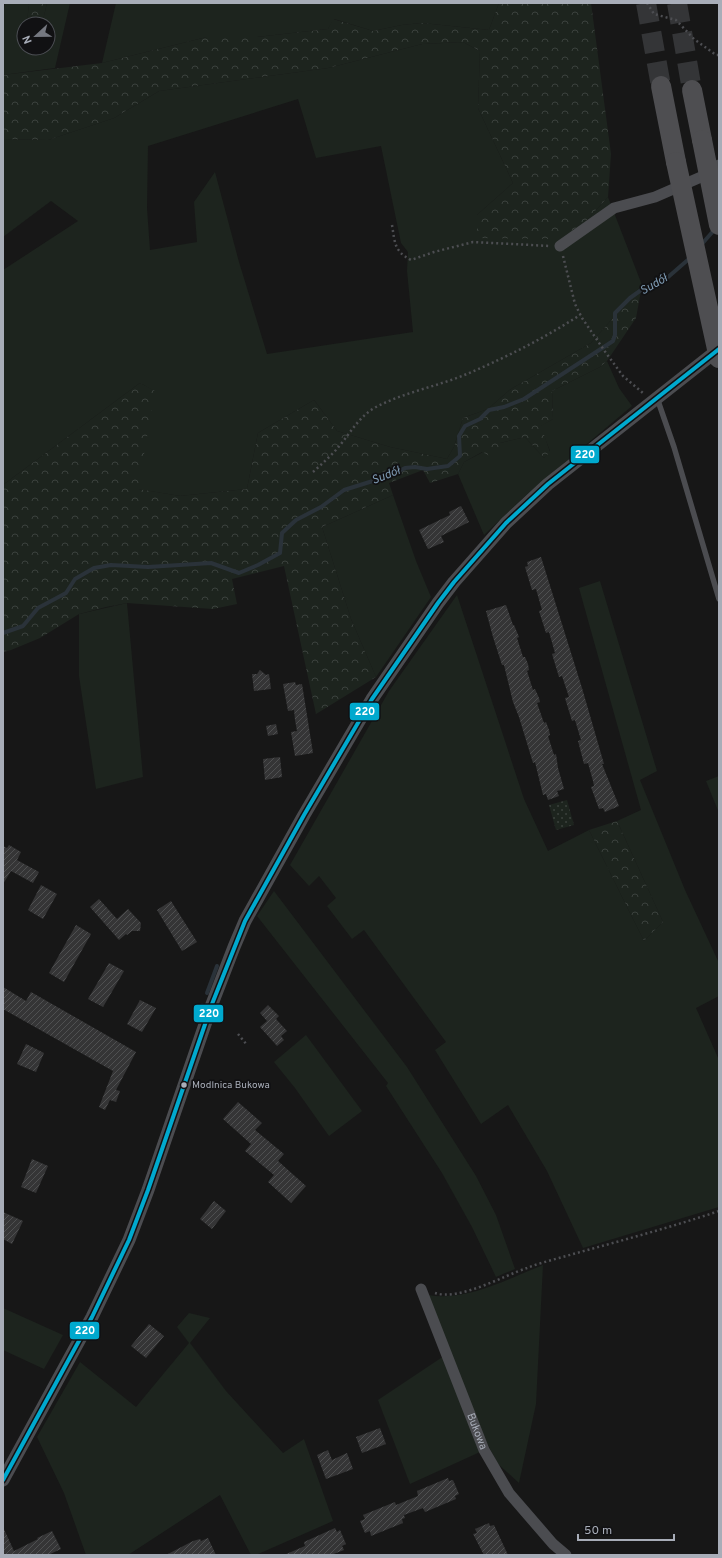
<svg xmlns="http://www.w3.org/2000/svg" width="722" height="1558" viewBox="0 0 722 1558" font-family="Overpass,sans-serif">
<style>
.grass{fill:#1d241e;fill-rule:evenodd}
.forest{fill:url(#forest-crowns)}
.park{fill:url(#park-dots)}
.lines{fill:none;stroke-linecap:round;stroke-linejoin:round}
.stream{stroke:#2a3239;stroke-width:4}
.building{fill:url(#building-hatch)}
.motorway-tunnel{stroke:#343537;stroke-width:20;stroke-dasharray:20 10;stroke-linecap:butt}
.path{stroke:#4d4e52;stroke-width:2.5;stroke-dasharray:2 3;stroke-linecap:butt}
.service{stroke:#4b4c50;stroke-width:5.5}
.minor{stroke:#4b4c50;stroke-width:11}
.tertiary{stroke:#4b4c50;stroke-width:13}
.motorway{stroke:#4e4e51;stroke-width:20}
.motorway-bridge{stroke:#4e4e51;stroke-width:20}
.bus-1-casing{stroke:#111113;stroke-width:7}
.bus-1{stroke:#00a9ce;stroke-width:4}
.bus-dot{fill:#a8adb8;stroke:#111113;stroke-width:1.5}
.labels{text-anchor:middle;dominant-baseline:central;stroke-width:3.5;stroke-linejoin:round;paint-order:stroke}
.bus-label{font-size:10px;fill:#a8adb8;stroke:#111113;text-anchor:start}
.street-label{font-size:11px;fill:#a8adb8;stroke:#111113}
.water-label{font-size:12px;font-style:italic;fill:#7f9bb3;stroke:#111113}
.line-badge{stroke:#111113;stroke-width:1.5}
.badge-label{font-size:11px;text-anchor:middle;font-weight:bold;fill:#fff}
</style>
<defs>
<pattern id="forest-crowns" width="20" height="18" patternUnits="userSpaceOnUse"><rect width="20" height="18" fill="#1d241e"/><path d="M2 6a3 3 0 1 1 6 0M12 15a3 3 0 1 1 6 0" fill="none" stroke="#3b413d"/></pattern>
<pattern id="park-dots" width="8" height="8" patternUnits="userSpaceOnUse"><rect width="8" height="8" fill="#1d241e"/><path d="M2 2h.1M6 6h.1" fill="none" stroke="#3b413d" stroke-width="1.8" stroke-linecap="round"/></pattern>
<pattern id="building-hatch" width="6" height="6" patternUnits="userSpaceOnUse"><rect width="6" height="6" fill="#353536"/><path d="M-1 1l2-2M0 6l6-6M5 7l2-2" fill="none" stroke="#4f5051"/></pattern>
</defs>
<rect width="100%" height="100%" fill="#171717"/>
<g class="grass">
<polygon points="5,3 29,3 27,24 24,24 24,48 48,48 48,24 42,24 47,3 70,3 55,68 3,75 3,14"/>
<polygon points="116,3 499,3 489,30 422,23 402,25 373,31 334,19 328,29 257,37 207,37 102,63"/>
<path d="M 463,42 L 480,51 L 478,108 L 513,183 L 477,215 L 582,225 L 608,197 L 642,285 L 591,343 L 511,389 L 488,409 L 463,418 L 454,447 L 447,459 L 390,447 L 337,431 L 314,400 L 258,433 L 247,489 L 180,496 L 137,489 L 154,391 L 140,383 L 3,485 L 3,270 L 78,221 L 51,201 L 3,237 L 3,139 L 48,140 L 114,118 L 159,91 L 328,68 L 422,44 ZM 298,99 L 316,158 L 381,146 L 401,243 L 408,252 L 407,271 L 413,332 L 267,354 L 239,262 L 215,172 L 194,202 L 197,242 L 150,250 L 147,208 L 148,146 Z"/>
<polygon points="607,361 619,388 632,406 524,497 484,535 458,474 464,462 500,443 525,437 544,458 550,451 540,426 553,419 552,391 600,367"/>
<polygon points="393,495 416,561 431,597 376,677 351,619 322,527"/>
<polygon points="600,581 657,771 640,780 685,890 719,963 719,996 696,1008 719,1060 719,1207 583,1248 547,1171 508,1105 481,1124 435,1050 446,1042 364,930 352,939 327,906 336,898 319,876 309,886 290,865 389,691 457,595 524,799 548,851 589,830 644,941 663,922 617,821 641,810 579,588"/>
<polygon points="127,603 143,777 96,789 79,676 79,614"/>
<polygon points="719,776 719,813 706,781"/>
<polygon points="274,891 407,1067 476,1176 496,1215 515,1269 496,1277 472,1227 442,1173 386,1086 388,1083 257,916"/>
<polygon points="306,1035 362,1111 329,1136 295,1088 274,1062"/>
<path d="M 543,1265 L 536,1404 L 519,1483 L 498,1464 L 482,1434 L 428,1295 C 467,1302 507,1279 543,1265 Z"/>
<polygon points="3,1308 63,1335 44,1369 3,1350"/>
<polygon points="189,1313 210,1318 190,1343 226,1391 283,1453 304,1439 333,1521 256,1555 251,1555 220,1495 128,1555 86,1555 64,1493 37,1437 80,1362 136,1407 189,1343 177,1327"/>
<polygon points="444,1356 480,1452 410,1484 378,1400"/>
</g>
<g class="forest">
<polygon points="29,3 47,3 42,24 27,24"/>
<polygon points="499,3 591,3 611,154 608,197 582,225 555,239 477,238 477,215 513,183 478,108 480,51 463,42 422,44 328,68 159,91 114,118 48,140 3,139 3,75 102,63 207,37 257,37 328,29 333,19 373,31 402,25 422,23 489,30"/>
<polygon points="642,285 636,318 607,361 600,367 552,391 553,419 541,426 550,452 544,458 525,437 500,443 502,454 496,459 482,452 464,462 458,474 430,483 423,470 389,483 393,495 322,527 351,619 376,677 316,714 284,566 232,579 237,604 213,609 127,603 106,607 79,614 40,638 11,650 3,652 3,485 140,383 155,391 138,489 180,496 247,489 258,433 314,400 337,431 390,447 447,459 454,447 463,418 488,409 511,389 591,343"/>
<polygon points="617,821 663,922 644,941 589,830"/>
</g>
<polygon class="park" points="567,800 574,825 556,830 549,805"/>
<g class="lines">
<g class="stream">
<polyline points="701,245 715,229"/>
<polyline points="3,633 23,626 38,608 66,593 75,579 94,568 111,565 148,567 211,563 239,573 258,565 280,553 282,533 296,520 321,507 344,490 392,475 405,468 415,467 427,469 448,466 460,456 459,436 465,426 480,419 489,410 504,407 524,399 613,341 615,335 615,313 630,298 644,288 667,278 690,258"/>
<polyline points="207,993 217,966"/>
<polyline points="201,1011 202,1005"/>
</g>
</g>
<g class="building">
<polygon points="461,506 469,522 441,536 444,542 428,549 419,530 450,515 449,512"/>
<polygon points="541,557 582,688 604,764 602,764 619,806 605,812 603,808 599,809 591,787 594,786 593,781 588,763 584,764 578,741 581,740 575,720 572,721 565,698 569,697 562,676 559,677 552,654 555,653 549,632 546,633 539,611 542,610 536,589 532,590 525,567 528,566 527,562"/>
<polygon points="506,605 513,625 514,625 519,637 517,638 523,657 525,657 528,664 529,670 527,671 533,690 535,689 539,698 540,702 537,703 544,723 546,722 549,730 550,735 548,736 554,755 556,754 558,768 564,789 557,791 559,796 548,800 546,794 543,795 535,762 533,763 519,717 513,702 504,665 502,665 493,637 486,611"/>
<polygon points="260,670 266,675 269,674 271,689 254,691 252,674 257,674"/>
<polygon points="295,682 296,685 302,684 313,753 295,756 291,732 297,731 295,720 294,710 288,711 283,684"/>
<polygon points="276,724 278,734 268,736 266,726"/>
<polygon points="280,757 282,777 265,780 263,759"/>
<polygon points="9,845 21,852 17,860 39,872 33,883 11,871 3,884 3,846 7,848"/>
<polygon points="41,885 57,894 43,919 28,910"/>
<polygon points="99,899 117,919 128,909 141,923 140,931 132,931 127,935 126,934 119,940 90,907"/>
<polygon points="171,901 197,942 182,951 157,910"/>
<polygon points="76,925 91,934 64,982 49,973"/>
<polygon points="109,963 124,971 103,1007 88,999"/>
<polygon points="3,987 26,1001 31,992 136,1052 116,1090 120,1091 116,1102 110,1100 105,1110 99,1107 113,1071 3,1009"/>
<polygon points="140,1000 156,1008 142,1032 127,1024"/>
<polygon points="268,1005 279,1016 276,1019 287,1031 281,1036 284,1040 277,1046 260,1027 267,1021 260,1013"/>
<polygon points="26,1044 44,1053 36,1072 17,1064"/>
<polygon points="238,1102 262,1123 255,1130 284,1154 278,1161 306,1186 291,1203 268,1182 274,1175 245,1151 251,1144 223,1119"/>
<polygon points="32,1159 48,1166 36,1193 21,1187"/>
<polygon points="214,1201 226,1211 212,1229 200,1219"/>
<polygon points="3,1212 23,1221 12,1244 3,1239"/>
<polygon points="149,1324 164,1336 146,1358 131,1346"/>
<polygon points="380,1428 386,1444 362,1453 356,1437"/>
<polygon points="328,1450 332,1460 347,1453 353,1469 326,1479 317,1455"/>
<polygon points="448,1478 449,1481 453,1480 459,1494 455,1496 456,1499 425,1512 423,1508 404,1515 405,1518 402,1519 403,1523 371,1536 370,1531 365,1533 360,1521 365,1519 363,1515 395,1502 396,1505 418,1496 417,1491"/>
<polygon points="489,1523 490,1526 494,1525 508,1555 484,1555 473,1534 477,1533 475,1529"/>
<polygon points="3,1527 14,1551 38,1539 37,1538 52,1531 61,1549 48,1555 3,1555"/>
<polygon points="335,1528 337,1532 340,1530 346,1544 342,1546 344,1550 331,1555 284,1555 305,1546 304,1542"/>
<polygon points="208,1538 216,1555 166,1555 193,1541 200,1539 201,1541"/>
</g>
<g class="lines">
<g class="motorway-tunnel">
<polyline points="646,3 661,86"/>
<polyline points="677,3 692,90"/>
</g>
<g class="path">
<polyline points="647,3 654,14 676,20 694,39 716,55 719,55"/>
<path d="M 392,225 C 395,243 394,251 411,260 L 434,252 L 473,242 L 550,246"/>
<polyline points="563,256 575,304 582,318 606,353 623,376 643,393"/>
<path d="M 313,472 C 323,463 333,454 341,444 C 352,430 361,415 376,407 C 403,393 434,387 462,376 C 503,359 543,339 580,315"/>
<polyline points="238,1034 247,1045"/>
<path d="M 435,1293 C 459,1301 503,1276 527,1268 C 537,1264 548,1261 559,1258 C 612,1243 666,1229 719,1211"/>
</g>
<polyline class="service" points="657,398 674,447 719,599"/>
<g class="minor">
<polyline points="560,246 614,208 655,197 701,177 719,165"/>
<path id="s1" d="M 421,1289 L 484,1450 L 509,1493 L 553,1544 L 566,1555"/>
</g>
<polyline class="tertiary" points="3,1480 92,1317 129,1240 148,1190 212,1004 234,947 245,921 304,815 372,699 438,603 454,582 506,523 548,484 719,349"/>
<g class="motorway">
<polyline points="661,86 676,162"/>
<polyline points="692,90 702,140"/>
</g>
<g class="motorway-bridge">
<polyline points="702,140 719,225"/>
<polyline points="676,162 719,358"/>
</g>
<defs>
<polyline id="bus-1" points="3,1480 92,1317 129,1240 148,1190 212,1004 245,921 304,815 372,699 438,603 454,582 506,523 548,484 719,349"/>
</defs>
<use href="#bus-1" class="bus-1-casing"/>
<use href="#bus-1" class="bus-1"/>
</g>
<circle class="bus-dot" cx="184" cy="1085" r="3.5"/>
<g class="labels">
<g class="bus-label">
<text x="192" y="1085">Modlnica Bukowa</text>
</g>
<g class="street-label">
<text stroke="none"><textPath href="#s1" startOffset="153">Bukowa</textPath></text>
</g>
<g class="water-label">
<text transform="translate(654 285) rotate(-30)">Sudół</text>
<text transform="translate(386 476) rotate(-22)">Sudół</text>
</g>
</g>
<g class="line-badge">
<rect x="570" y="445" width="30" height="19" rx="4" fill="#00a9ce"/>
<rect x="349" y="702" width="31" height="19" rx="4" fill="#00a9ce"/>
<rect x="193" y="1004" width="31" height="19" rx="4" fill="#00a9ce"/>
<rect x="69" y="1321" width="31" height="19" rx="4" fill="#00a9ce"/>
</g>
<g class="badge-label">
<text x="585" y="458">220</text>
<text x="365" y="715">220</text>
<text x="209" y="1017">220</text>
<text x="85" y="1334">220</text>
</g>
<rect width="722" height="1558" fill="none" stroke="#a8adb8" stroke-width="8"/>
<g transform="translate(36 36) rotate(248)"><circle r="19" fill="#111113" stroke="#4d4f55"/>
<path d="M0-3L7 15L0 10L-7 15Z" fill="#757880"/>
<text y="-6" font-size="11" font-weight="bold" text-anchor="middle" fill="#a8adb8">N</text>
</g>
<path d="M578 1534v6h96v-6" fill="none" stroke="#a8adb8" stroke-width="2"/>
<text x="584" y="1534" font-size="12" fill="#a8adb8" stroke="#111113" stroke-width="3" paint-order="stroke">50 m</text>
</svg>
